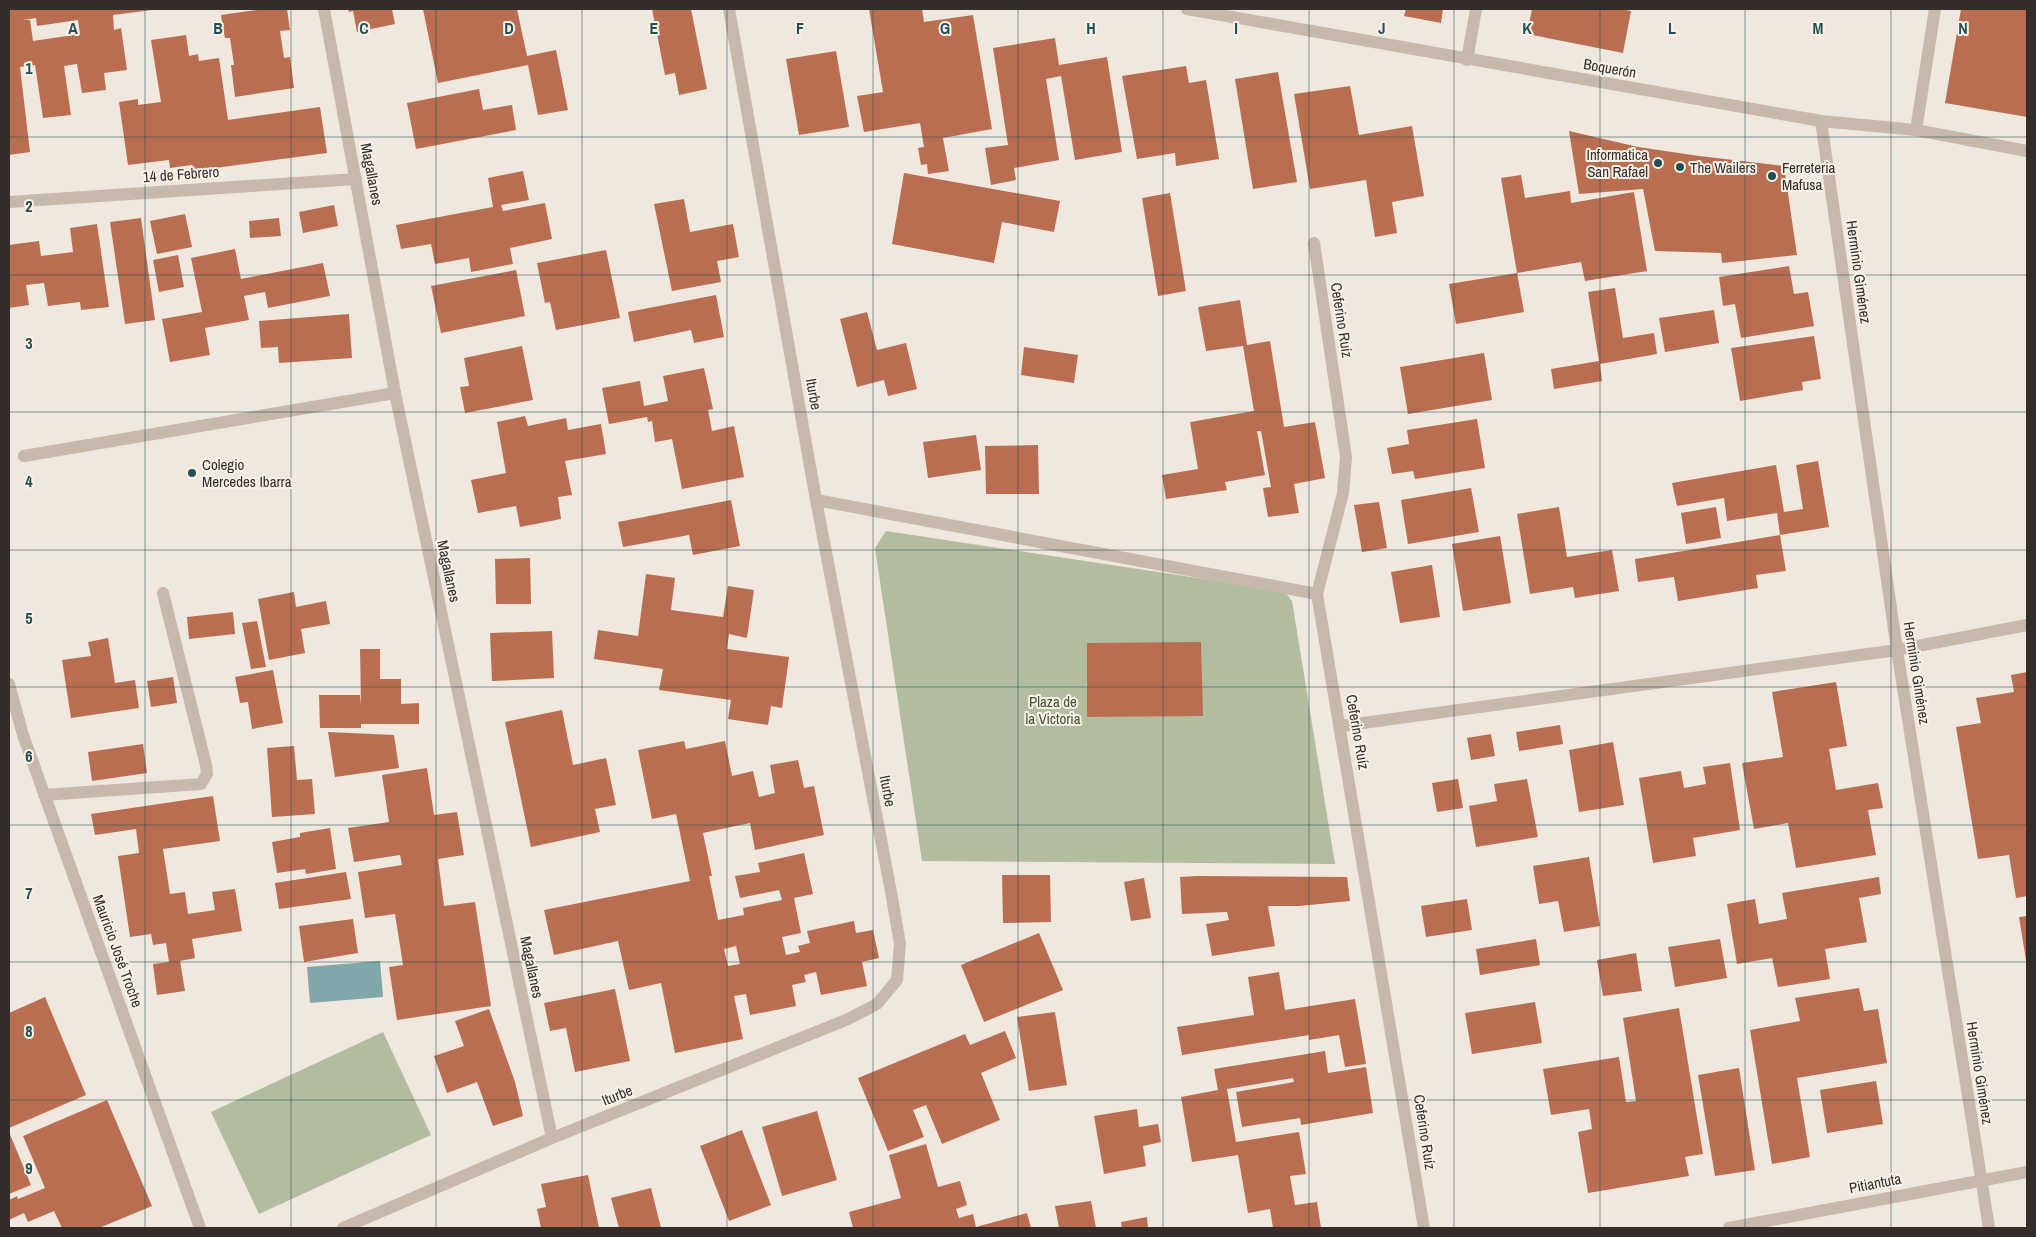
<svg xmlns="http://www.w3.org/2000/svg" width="2036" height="1237" viewBox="0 0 2036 1237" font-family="'Archivo Narrow',sans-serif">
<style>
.green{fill:#b2bd9f}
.water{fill:#80a7aa}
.building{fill:#b96e52;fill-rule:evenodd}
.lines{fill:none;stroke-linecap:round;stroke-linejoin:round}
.service{stroke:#c6b8ab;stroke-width:12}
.minor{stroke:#c6b8ab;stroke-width:12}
.tertiary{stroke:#c6b8ab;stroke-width:12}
.grid{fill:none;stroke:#234e52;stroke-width:1;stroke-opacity:0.55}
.poi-dot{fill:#234e52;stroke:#f8f2e9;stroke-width:2}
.labels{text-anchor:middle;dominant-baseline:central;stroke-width:4;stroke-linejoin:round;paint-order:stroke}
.street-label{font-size:15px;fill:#352d29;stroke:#f8f2e9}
.poi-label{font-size:15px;fill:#352d29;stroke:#f8f2e9;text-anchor:start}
.park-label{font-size:15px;fill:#445130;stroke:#f8f2e9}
.grid-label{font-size:16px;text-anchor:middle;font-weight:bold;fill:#234e52;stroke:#f8f2e9;stroke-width:4;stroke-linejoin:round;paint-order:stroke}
</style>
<rect width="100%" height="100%" fill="#f0e8de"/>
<g class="green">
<polygon points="886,531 1284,591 1292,601 1335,864 922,861 875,548"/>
<polygon points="383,1032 431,1135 259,1214 211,1112"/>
</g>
<polygon class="water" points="380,961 383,997 310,1003 307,967"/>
<g class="building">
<path d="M 9,9 L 152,10 L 113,15 L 114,30 L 121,28 L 127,70 L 104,73 L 106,90 L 82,93 L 77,64 L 64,66 L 71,115 L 43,118 L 35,65 L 20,67 L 30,152 L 9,155 ZM 36,18 L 37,26 L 78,20 L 80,34 L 33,41 L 30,20 L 23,20 Z"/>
<polygon points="264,9 287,9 290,30 280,31 284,58 290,57 294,88 235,97 231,65 234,65 230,38 225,38 221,15"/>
<polygon points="348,9 392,9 395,24 357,32 353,11 349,12"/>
<polygon points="423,9 517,9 527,56 556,50 568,110 538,115 528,65 438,83"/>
<polygon points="652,9 691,9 707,89 679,95 675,73 665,75"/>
<polygon points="869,9 922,9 924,22 973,15 992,129 943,138 949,171 928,174 927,164 921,165 918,148 924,147 920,123 864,132 857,96 883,92"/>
<polygon points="1406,9 1443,9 1441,23 1404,16"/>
<polygon points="1532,9 1620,9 1631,11 1623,53 1527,34"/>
<polygon points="1961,9 2027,9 2027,117 1945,103"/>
<polygon points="186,35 189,56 198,54 199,61 219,58 228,120 320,107 327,153 193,171 192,165 170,168 169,160 128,165 119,102 138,99 138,105 161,102 151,40"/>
<polygon points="1055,38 1059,65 1107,57 1122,152 1075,160 1061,76 1046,79 1059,160 1014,168 1016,180 991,185 985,148 1008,145 993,48"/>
<polygon points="836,51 849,127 799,135 786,59"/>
<polygon points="1186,66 1189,83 1206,80 1219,159 1176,166 1175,153 1137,159 1122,76"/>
<polygon points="1278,72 1297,182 1253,189 1235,79"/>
<polygon points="1350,86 1359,135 1412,126 1424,196 1392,202 1397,233 1375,237 1366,180 1310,189 1294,94"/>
<polygon points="479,89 483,110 512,105 516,130 416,149 407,103"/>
<polygon points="1569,131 1638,147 1699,156 1784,166 1797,255 1722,263 1721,253 1655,251 1643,189 1579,194"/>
<polygon points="523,171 529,200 501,205 503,211 545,203 552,239 510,248 513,264 471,272 469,258 435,264 431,244 401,249 396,225 493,207 488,178"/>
<polygon points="904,173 1060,201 1054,232 1002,222 994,263 892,244"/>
<polygon points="1521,175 1525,198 1570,191 1571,203 1634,192 1647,271 1585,281 1581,262 1517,273 1501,178"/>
<polygon points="1170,193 1186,291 1158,296 1142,198"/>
<polygon points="684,199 690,232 733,224 739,257 717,261 721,282 672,291 654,204"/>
<polygon points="334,205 338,226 303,233 299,212"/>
<polygon points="185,214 192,247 157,254 150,221"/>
<polygon points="141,218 155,320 125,324 110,222"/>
<polygon points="279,218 281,236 250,238 249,221"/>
<polygon points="97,224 109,307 81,310 80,302 48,306 44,283 26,285 29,305 9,308 9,245 39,241 41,256 73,252 70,228"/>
<polygon points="235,249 241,279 323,263 330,296 268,308 265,292 244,296 249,320 205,328 210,355 170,362 162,319 202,312 191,258"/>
<polygon points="606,250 620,318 556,330 550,302 545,303 537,263"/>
<polygon points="178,255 184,287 159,292 153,260"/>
<polygon points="1789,266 1794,294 1808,292 1814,326 1741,338 1735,304 1723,306 1719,277"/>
<polygon points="516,270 525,316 441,333 431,286"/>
<polygon points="1517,273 1524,312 1456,324 1449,284"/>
<polygon points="1615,288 1623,338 1654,333 1657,354 1600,364 1602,381 1554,389 1551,369 1599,361 1588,292"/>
<polygon points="716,295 724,337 694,343 691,330 634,342 628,312"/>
<polygon points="1240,300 1247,345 1270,341 1284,427 1315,422 1325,478 1294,484 1299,513 1268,517 1263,488 1271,487 1261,431 1257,431 1265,475 1225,482 1227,490 1166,499 1162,475 1198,469 1190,422 1254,411 1243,346 1206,351 1198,307"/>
<polygon points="1714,310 1719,343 1665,352 1659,318"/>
<polygon points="867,312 877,350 906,343 917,389 888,396 884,380 857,387 840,319"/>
<polygon points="349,314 352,358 279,363 278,347 261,348 259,321"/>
<polygon points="1814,336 1821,379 1802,382 1803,390 1740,401 1731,348"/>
<polygon points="522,346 533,400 465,413 460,387 469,386 464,358"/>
<polygon points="1024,347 1078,355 1074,383 1021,375"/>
<polygon points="1484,353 1492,400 1408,414 1400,367"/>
<polygon points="704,368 713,409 708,410 712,431 734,426 744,477 682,489 672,439 655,442 652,421 648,422 647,417 609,424 602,388 640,381 644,406 668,401 663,376"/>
<polygon points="525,416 528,426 566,418 568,430 601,424 606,454 565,461 572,495 558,497 561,519 520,527 516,506 478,513 471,480 506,473 497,422"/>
<polygon points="1477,419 1485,468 1415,479 1413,471 1392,474 1387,448 1409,444 1407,430"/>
<polygon points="976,435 981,470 928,478 923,442"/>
<polygon points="1038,445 1039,494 986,494 985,446"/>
<polygon points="1818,461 1829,527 1780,535 1777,513 1727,521 1724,498 1677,506 1672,483 1776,465 1784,512 1803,509 1796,465"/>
<polygon points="1471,488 1479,532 1408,544 1401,500"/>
<polygon points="731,500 740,546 693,555 689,535 623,547 618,522"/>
<polygon points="1379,502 1387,548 1362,552 1354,505"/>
<polygon points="1559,507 1567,557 1612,550 1619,591 1575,598 1573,587 1530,594 1517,514"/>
<polygon points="1716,507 1721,538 1686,544 1681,513"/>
<polygon points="1780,535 1786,571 1756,575 1758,588 1678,601 1674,577 1638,582 1635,559"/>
<polygon points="1500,536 1511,603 1463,611 1452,544"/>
<polygon points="530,558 531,604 496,604 495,559"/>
<polygon points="1432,565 1440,617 1400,623 1391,572"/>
<polygon points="646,574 675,578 671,610 723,617 728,586 754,590 747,638 729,634 727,649 789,657 782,708 771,706 768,725 728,719 731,700 659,690 663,669 594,659 598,630 638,636"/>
<polygon points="294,592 296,607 326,601 330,624 301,629 305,653 269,660 258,599"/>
<polygon points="233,612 235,634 189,639 187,617"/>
<polygon points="257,621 266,667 251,669 242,623"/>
<polygon points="552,631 554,678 492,681 490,633"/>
<polygon points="108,638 115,683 135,680 139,708 71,718 62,660 91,656 88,642"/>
<polygon points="1201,642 1203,716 1087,717 1087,643"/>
<polygon points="360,649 380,649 380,679 401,679 401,704 419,703 419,724 361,724 361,728 320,728 319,695 360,695 361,705"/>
<polygon points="273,670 283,723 252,729 248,702 240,703 235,677"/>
<polygon points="2027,672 2027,896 2016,898 2009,855 1978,859 1956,727 1981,723 1976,698 2014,692 2011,675"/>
<polygon points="173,677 177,703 151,707 147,681"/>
<polygon points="1836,682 1847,746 1829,749 1836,790 1878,783 1883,808 1868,810 1876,855 1796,868 1788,823 1754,829 1742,763 1783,757 1772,692"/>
<polygon points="562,710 573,765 606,758 616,805 595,809 600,832 531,847 505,722"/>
<polygon points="1560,725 1563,744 1519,751 1516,732"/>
<polygon points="328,732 394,735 399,768 335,777"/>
<polygon points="1491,734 1495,756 1471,760 1467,738"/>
<path d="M 684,741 L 686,749 L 725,741 L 732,776 L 753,771 L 759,797 L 775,793 L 770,765 L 798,760 L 804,788 L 814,786 L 824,835 L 755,850 L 750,823 L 703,833 L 712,876 L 709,876 L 718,920 L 744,915 L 743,908 L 782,900 L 779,890 L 740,898 L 735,876 L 760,872 L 758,863 L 804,853 L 813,894 L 794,898 L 801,933 L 782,937 L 786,955 L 800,952 L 798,946 L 810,943 L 807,931 L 854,921 L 856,933 L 873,930 L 879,958 L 862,962 L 867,986 L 821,995 L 816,972 L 804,975 L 806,982 L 792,985 L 796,1006 L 750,1015 L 746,994 L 734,996 L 743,1039 L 675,1053 L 661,983 L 629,990 L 618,941 L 554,955 L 544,910 L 690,881 L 676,814 L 652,819 L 638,750 ZM 736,946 L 740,964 L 728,966 L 724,949 Z"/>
<polygon points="1613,742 1624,805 1579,812 1569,750"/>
<polygon points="143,744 147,773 92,781 88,752"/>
<polygon points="294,746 297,780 312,779 315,814 272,817 267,748"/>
<polygon points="1730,763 1740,830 1693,838 1696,856 1653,863 1639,778 1681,771 1684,788 1706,784 1703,767"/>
<polygon points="427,768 434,815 457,812 464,855 438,859 444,906 475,902 491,1006 397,1020 389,967 403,965 395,914 365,918 358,872 402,865 400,855 354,862 348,828 389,822 382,775"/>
<polygon points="1458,779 1463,808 1437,812 1432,783"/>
<polygon points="1527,779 1538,837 1476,847 1469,806 1497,801 1494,784"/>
<polygon points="213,796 220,841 163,849 170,894 185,892 188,914 215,910 212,892 235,889 242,931 192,939 195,958 180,961 185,991 157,995 153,964 169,962 166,943 153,945 151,934 130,937 118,856 139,853 136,829 95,835 91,814"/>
<polygon points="330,828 336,869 306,874 305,869 277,873 272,842 300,837 300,833"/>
<polygon points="1589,857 1600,926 1564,932 1558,901 1539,904 1533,866"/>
<polygon points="346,872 351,899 279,909 275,883"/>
<polygon points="1002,875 1050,875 1051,922 1003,923"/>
<polygon points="1197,876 1347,877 1350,901 1299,906 1268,906 1275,946 1212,956 1206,924 1229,920 1227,912 1182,914 1180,877"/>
<polygon points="1879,877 1881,894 1859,898 1867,942 1825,949 1830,979 1778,987 1772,958 1737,964 1727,904 1755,899 1759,924 1787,919 1782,893"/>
<polygon points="1144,878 1151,918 1131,921 1124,882"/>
<polygon points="1467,899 1472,930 1426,937 1421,906"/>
<polygon points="2027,916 2027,960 2026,960 2019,917"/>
<polygon points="353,919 358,953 304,962 299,926"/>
<polygon points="1039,933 1063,990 984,1022 961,965"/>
<polygon points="1536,939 1540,965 1480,975 1476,949"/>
<polygon points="1720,939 1727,978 1675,987 1668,947"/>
<polygon points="1636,953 1642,991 1603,996 1597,960"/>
<polygon points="1279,972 1285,1010 1355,999 1366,1064 1345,1067 1339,1035 1309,1040 1309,1035 1182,1055 1177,1027 1254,1015 1248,977"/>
<polygon points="1859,988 1864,1011 1878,1009 1887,1063 1797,1078 1810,1157 1772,1164 1750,1030 1800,1021 1795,998"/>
<polygon points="615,989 630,1061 575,1072 566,1028 550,1031 544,1003"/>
<polygon points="45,997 86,1095 9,1128 9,1013"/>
<polygon points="1535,1002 1542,1043 1472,1054 1465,1013"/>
<polygon points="1679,1008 1703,1154 1685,1157 1689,1176 1588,1193 1578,1132 1592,1129 1589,1109 1551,1115 1543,1069 1619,1057 1626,1102 1636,1101 1623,1018"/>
<polygon points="489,1009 515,1082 523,1116 493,1126 477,1082 447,1093 434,1056 464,1046 455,1021"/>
<polygon points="1055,1012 1067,1085 1029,1091 1017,1017"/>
<polygon points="1005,1031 1016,1058 981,1073 1000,1120 942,1144 926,1105 913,1110 924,1137 888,1151 858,1078 965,1034 970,1045"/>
<polygon points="1325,1051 1328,1073 1366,1067 1373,1113 1301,1125 1300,1118 1242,1127 1236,1092 1294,1082 1293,1078 1227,1089 1236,1142 1299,1132 1306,1174 1290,1176 1295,1205 1317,1202 1321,1228 1273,1228 1270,1209 1248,1213 1238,1155 1192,1162 1181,1097 1218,1090 1214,1069"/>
<polygon points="1739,1068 1755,1170 1715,1176 1698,1075"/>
<polygon points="1876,1081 1883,1124 1827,1133 1820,1090"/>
<polygon points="107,1100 152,1206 99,1228 62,1228 54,1211 28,1222 24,1213 9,1220 9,1200 17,1196 18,1199 45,1188 23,1136"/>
<polygon points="1137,1109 1139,1127 1158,1124 1161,1142 1143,1146 1146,1166 1104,1174 1094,1116"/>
<polygon points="817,1111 837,1180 782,1196 762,1127"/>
<polygon points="742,1130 771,1205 729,1221 700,1146"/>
<polygon points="9,1132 31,1185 9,1194"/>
<polygon points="926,1144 938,1187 960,1181 967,1205 956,1209 959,1218 973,1214 976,1227 1027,1213 1031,1228 853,1228 849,1212 901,1198 889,1155"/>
<polygon points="588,1175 599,1228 541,1228 537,1209 546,1207 541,1184"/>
<polygon points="651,1188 661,1228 619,1228 611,1198"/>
<polygon points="1091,1201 1096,1228 1059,1228 1055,1206"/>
<polygon points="1147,1217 1148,1228 1122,1228 1121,1222"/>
</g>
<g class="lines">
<g class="service">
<polyline points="1314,243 1346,457 1343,493 1317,594"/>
<polyline points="24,456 395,393"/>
</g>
<g class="minor">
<polyline points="324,9 395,393 552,1138"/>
<polyline points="1467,60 1476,9"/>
<polyline points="1821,121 1897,650 1989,1228"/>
<polyline points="1916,130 1935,9"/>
<polyline points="9,202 356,179"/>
<polyline points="816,500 1317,594 1424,1228"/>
<polyline points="9,684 23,735 200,1228"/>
<polyline points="1341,726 1897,650 2027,625"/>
<polyline points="44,795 201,784 207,774 206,765 163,593"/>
<polyline points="343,1228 552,1138 846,1020 877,1004 897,980 900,944 891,892 816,500 729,9"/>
<polyline points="1729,1228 2027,1172"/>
</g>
<polyline class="tertiary" points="1187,9 1821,121 1916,130 2027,151"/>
</g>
<path class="grid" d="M 145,9 L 145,1228M 291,9 L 291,1228M 436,9 L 436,1228M 582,9 L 582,1228M 727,9 L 727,1228M 873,9 L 873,1228M 1018,9 L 1018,1228M 1163,9 L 1163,1228M 1309,9 L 1309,1228M 1454,9 L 1454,1228M 1600,9 L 1600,1228M 1745,9 L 1745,1228M 1891,9 L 1891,1228M 9,137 L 2027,137M 9,275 L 2027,275M 9,412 L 2027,412M 9,550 L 2027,550M 9,687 L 2027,687M 9,825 L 2027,825M 9,962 L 2027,962M 9,1100 L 2027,1100"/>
<g class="poi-dot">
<circle cx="1658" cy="163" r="5"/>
<circle cx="1680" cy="167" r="5"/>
<circle cx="1772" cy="176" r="5"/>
<circle cx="192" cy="473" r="5"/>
</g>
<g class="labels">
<g class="street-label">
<text transform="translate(1610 68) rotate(10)">Boquerón</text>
<text transform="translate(181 174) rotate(-4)">14 de Febrero</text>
<text transform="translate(372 174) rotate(79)">Magallanes</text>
<text transform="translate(1859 272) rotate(82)">Herminio Giménez</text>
<text transform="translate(1342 320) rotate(81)">Ceferino Ruíz</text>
<text transform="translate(814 394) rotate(80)">Iturbe</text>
<text transform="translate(449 571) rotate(78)">Magallanes</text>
<text transform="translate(1917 673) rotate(81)">Herminio Giménez</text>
<text transform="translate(1358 732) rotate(80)">Ceferino Ruíz</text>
<text transform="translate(888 791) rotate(79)">Iturbe</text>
<text transform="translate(118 951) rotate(70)">Mauricio José Troche</text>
<text transform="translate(532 967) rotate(78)">Magallanes</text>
<text transform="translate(1980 1073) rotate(81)">Herminio Giménez</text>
<text transform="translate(617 1095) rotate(-22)">Iturbe</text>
<text transform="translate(1425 1132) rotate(81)">Ceferino Ruíz</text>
<text transform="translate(1875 1183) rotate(-11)">Pitiantuta</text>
</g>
<g class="poi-label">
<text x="1648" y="154" text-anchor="end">Informatica<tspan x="1648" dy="17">San Rafael</tspan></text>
<text x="1690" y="167">The Wailers</text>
<text x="1782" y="167">Ferreteria<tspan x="1782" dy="17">Mafusa</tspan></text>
<text x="202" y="464">Colegio<tspan x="202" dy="17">Mercedes Ibarra</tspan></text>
</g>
<g class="park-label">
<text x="1053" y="701">Plaza de<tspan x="1053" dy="17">la Victoria</tspan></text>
</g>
</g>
<g class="grid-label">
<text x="73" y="34">A</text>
<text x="218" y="34">B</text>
<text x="364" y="34">C</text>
<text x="509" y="34">D</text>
<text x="654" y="34">E</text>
<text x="800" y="34">F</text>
<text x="945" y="34">G</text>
<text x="1091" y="34">H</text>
<text x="1236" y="34">I</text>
<text x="1382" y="34">J</text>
<text x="1527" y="34">K</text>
<text x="1672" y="34">L</text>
<text x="1818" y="34">M</text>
<text x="1963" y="34">N</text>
<text x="29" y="74">1</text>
<text x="29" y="212">2</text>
<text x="29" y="349">3</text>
<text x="29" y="487">4</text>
<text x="29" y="624">5</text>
<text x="29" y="762">6</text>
<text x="29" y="899">7</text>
<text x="29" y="1037">8</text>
<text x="29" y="1174">9</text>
</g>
<rect width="2036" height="1237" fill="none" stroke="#352d29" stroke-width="20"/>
</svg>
